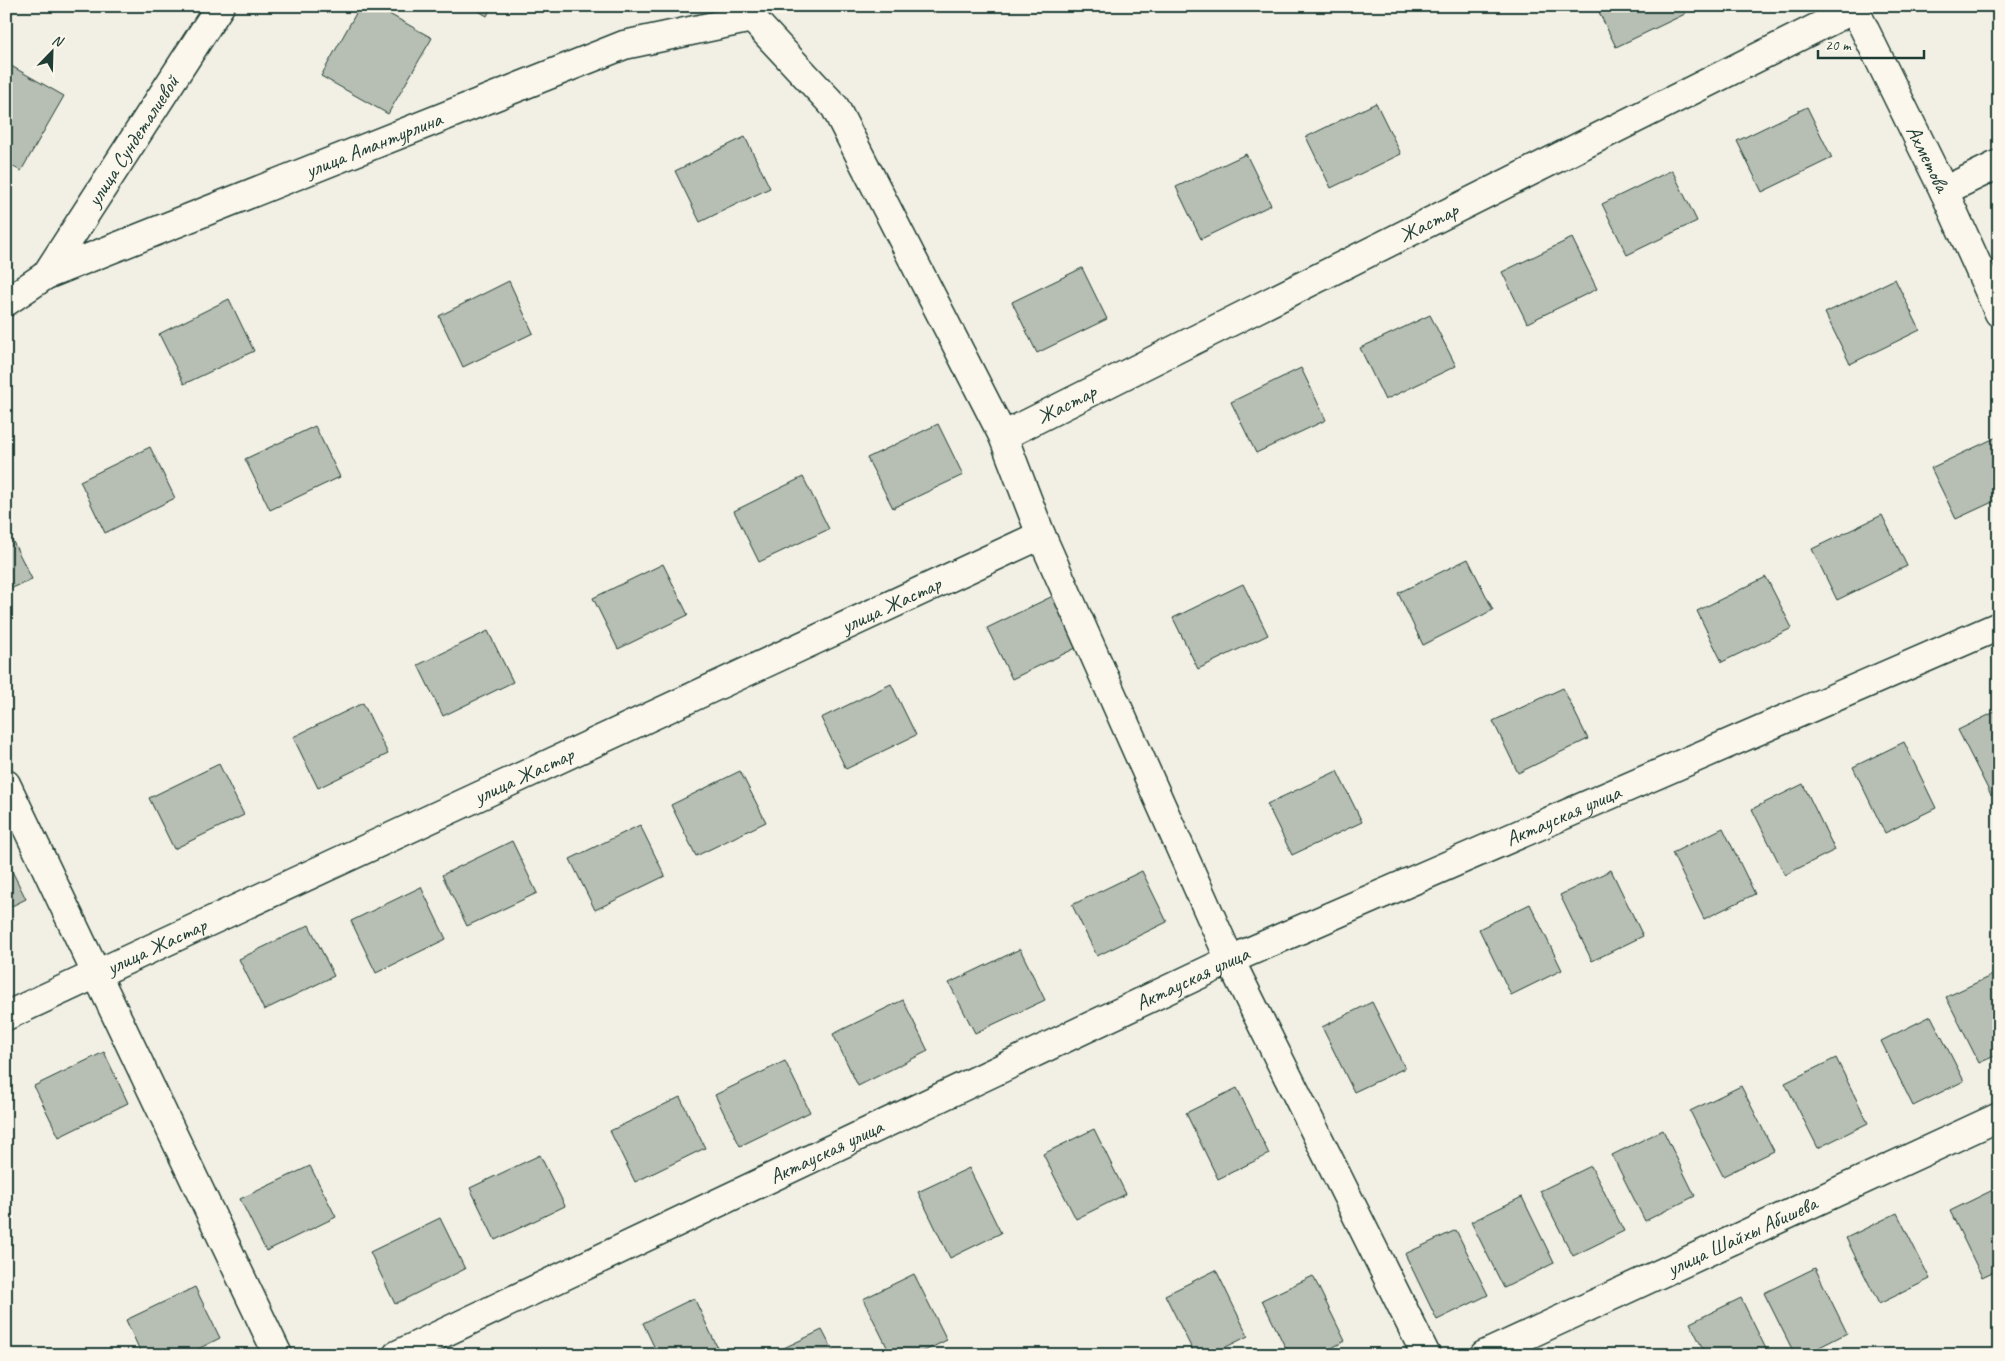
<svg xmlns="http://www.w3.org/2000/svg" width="2005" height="1361" viewBox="0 0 2005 1361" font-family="Caveat,sans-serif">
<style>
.building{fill:#b7beb3;stroke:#1f3d34}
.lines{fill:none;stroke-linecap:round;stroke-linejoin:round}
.minor-casing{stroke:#1f3d34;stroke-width:31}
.minor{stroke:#fbf7ec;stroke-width:28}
.labels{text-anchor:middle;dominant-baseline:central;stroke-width:4.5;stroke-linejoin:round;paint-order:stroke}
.street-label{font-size:21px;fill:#1f3d34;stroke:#fbf7ec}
</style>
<rect width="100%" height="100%" fill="#f2f0e5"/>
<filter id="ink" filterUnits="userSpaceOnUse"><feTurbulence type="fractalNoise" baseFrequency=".02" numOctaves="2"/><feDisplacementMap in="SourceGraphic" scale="10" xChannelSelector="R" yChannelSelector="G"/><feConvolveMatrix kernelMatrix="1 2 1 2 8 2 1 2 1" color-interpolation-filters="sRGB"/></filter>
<g filter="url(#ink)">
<g class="building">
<polygon points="360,6 375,6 432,38 388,114 321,76"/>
<polygon points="470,6 492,6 487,16"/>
<polygon points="1596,6 1682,6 1685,14 1616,47"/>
<polygon points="6,63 64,96 21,171 6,163"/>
<polygon points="1376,103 1401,154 1331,188 1306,137"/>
<polygon points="1807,107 1832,158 1762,192 1737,141"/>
<polygon points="745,137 770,188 700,222 675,171"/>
<polygon points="1246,154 1271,205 1201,239 1176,187"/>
<polygon points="1672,170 1697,221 1627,255 1602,204"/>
<polygon points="1572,238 1597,289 1527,323 1502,272"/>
<polygon points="1082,268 1107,319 1037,353 1012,302"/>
<polygon points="1895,279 1920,330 1850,364 1825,313"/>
<polygon points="509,281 533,333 463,367 439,316"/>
<polygon points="229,299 254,351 184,384 159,334"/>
<polygon points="1430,315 1456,366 1385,400 1360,348"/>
<polygon points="1301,368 1326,420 1256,453 1231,402"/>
<polygon points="938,424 963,475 893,508 867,458"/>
<polygon points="315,426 340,477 270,510 245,459"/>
<polygon points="1999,436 1999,499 1956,519 1931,468"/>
<polygon points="150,447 175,498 105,533 80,481"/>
<polygon points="803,477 829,529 759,562 734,511"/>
<polygon points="1882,515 1907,566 1837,600 1812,549"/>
<polygon points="6,528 32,579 6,591"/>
<polygon points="1468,559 1493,610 1423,645 1398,593"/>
<polygon points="663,564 688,615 618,649 593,598"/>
<polygon points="1766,577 1792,628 1722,662 1697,611"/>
<polygon points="1243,584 1268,635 1198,669 1173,618"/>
<polygon points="1057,594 1082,645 1012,679 987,628"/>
<polygon points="488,631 513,682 443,716 418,665"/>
<polygon points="891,684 916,735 846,769 821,718"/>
<polygon points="1563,688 1588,739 1518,773 1493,721"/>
<polygon points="363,703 388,754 318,788 293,737"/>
<polygon points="1999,710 1999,791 1991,795 1958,730"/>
<polygon points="1904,742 1936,808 1885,833 1853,767"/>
<polygon points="219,764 244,815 174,849 149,798"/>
<polygon points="740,771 766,822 696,856 671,805"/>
<polygon points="1337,771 1362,822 1292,855 1267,804"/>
<polygon points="1803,784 1835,850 1785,875 1752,809"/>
<polygon points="640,825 665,876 595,910 570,859"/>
<polygon points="1723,828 1755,894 1704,919 1672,853"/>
<polygon points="512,841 537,893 467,926 442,875"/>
<polygon points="6,859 26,899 6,909"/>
<polygon points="1611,870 1643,936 1592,961 1560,895"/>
<polygon points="1142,871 1167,922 1097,956 1072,905"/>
<polygon points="421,887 446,939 376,973 351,921"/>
<polygon points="1530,904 1562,970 1511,995 1479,929"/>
<polygon points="309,925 334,976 264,1010 239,959"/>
<polygon points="1020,949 1045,1000 975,1033 949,983"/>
<polygon points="1997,973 1999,1054 1979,1063 1946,997"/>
<polygon points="903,1000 928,1051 858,1086 833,1034"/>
<polygon points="1372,1002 1405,1068 1354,1092 1322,1027"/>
<polygon points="1931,1016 1964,1081 1913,1106 1881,1041"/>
<polygon points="104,1052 128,1103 59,1137 34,1086"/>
<polygon points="1836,1058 1868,1123 1818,1148 1785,1083"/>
<polygon points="785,1061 810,1112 740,1146 715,1095"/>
<polygon points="1741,1086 1774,1151 1723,1176 1690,1111"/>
<polygon points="1237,1088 1269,1154 1218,1179 1186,1113"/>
<polygon points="680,1097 705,1148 635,1182 610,1131"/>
<polygon points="1094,1129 1126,1194 1076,1219 1043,1154"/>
<polygon points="1663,1130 1695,1196 1645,1221 1612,1155"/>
<polygon points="540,1155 565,1206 495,1240 470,1188"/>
<polygon points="310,1166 336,1217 266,1251 240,1199"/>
<polygon points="1591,1166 1624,1231 1573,1256 1540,1191"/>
<polygon points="969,1168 1001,1233 950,1258 918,1192"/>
<polygon points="1999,1187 1999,1269 1982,1277 1950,1211"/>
<polygon points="1522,1197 1554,1263 1504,1288 1471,1222"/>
<polygon points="1897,1213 1930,1279 1879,1304 1846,1238"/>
<polygon points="440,1218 465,1269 395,1304 370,1252"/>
<polygon points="1456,1230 1488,1295 1437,1320 1405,1254"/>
<polygon points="1815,1268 1847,1333 1804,1355 1795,1355 1764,1293"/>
<polygon points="1216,1270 1248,1336 1210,1355 1195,1355 1165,1295"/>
<polygon points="914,1274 947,1340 916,1355 891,1355 863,1299"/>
<polygon points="1313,1276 1345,1341 1318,1355 1289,1355 1262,1300"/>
<polygon points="195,1287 220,1338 186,1355 142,1355 126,1320"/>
<polygon points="694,1298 721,1355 658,1355 643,1323"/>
<polygon points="1741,1298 1769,1355 1706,1355 1690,1323"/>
<polygon points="822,1330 835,1355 771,1354"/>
<polygon points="595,1346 600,1355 578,1355"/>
</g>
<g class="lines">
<defs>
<g id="minor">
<path id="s1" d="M 1853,6 L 1944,191 L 1999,313"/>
<polyline points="752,18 835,107 1003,436 1041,535 1230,960 1426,1355"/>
<polyline points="1944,191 1999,164"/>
<path id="s2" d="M 46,275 L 220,6"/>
<path id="s3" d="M 6,302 L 46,275 L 624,45 L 752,18"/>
<path id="s4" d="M 1003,436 L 1854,9"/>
<polyline points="6,784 278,1355"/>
<path id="s5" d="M 6,1016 L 1041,535"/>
<path id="s6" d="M 397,1355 L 1230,960 L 1999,626"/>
<path id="s7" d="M 1484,1355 L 1999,1117"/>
</g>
</defs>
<use href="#minor" class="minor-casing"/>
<use href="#minor" class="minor"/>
</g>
</g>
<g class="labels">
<g class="street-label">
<text stroke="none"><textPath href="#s2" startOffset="160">улица Сундеталиевой</textPath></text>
<text stroke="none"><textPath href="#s3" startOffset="401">улица Амантурлина</textPath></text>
<text stroke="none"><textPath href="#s1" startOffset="170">Ахметова</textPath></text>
<text stroke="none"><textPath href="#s4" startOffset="476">Жастар</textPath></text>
<text stroke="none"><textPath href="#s4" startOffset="71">Жастар</textPath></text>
<text stroke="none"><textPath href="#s5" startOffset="976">улица Жастар</textPath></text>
<text stroke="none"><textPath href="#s5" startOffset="571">улица Жастар</textPath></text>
<text stroke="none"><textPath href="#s6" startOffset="1285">Актауская улица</textPath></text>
<text stroke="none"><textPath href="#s5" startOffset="166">улица Жастар</textPath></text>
<text stroke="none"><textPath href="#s6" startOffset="880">Актауская улица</textPath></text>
<text stroke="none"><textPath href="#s6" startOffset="475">Актауская улица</textPath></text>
<text stroke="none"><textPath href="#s7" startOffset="284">улица Шайхы Абишева</textPath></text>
</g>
</g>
<rect width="2005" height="1361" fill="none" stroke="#fbf7ec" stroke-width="25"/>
<rect x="12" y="12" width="1980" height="1336" fill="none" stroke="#1f3d34" stroke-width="2" filter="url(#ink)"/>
<g transform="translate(52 52) rotate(23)" stroke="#fbf7ec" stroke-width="4" paint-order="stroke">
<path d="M0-4L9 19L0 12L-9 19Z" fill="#1f3d34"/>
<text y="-8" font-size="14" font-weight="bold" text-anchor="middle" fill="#1f3d34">N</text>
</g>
<path d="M1818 50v8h106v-8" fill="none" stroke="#1f3d34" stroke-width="2.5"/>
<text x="1825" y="50" font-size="15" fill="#1f3d34" stroke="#fbf7ec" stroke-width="4" paint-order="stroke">20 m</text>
</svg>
